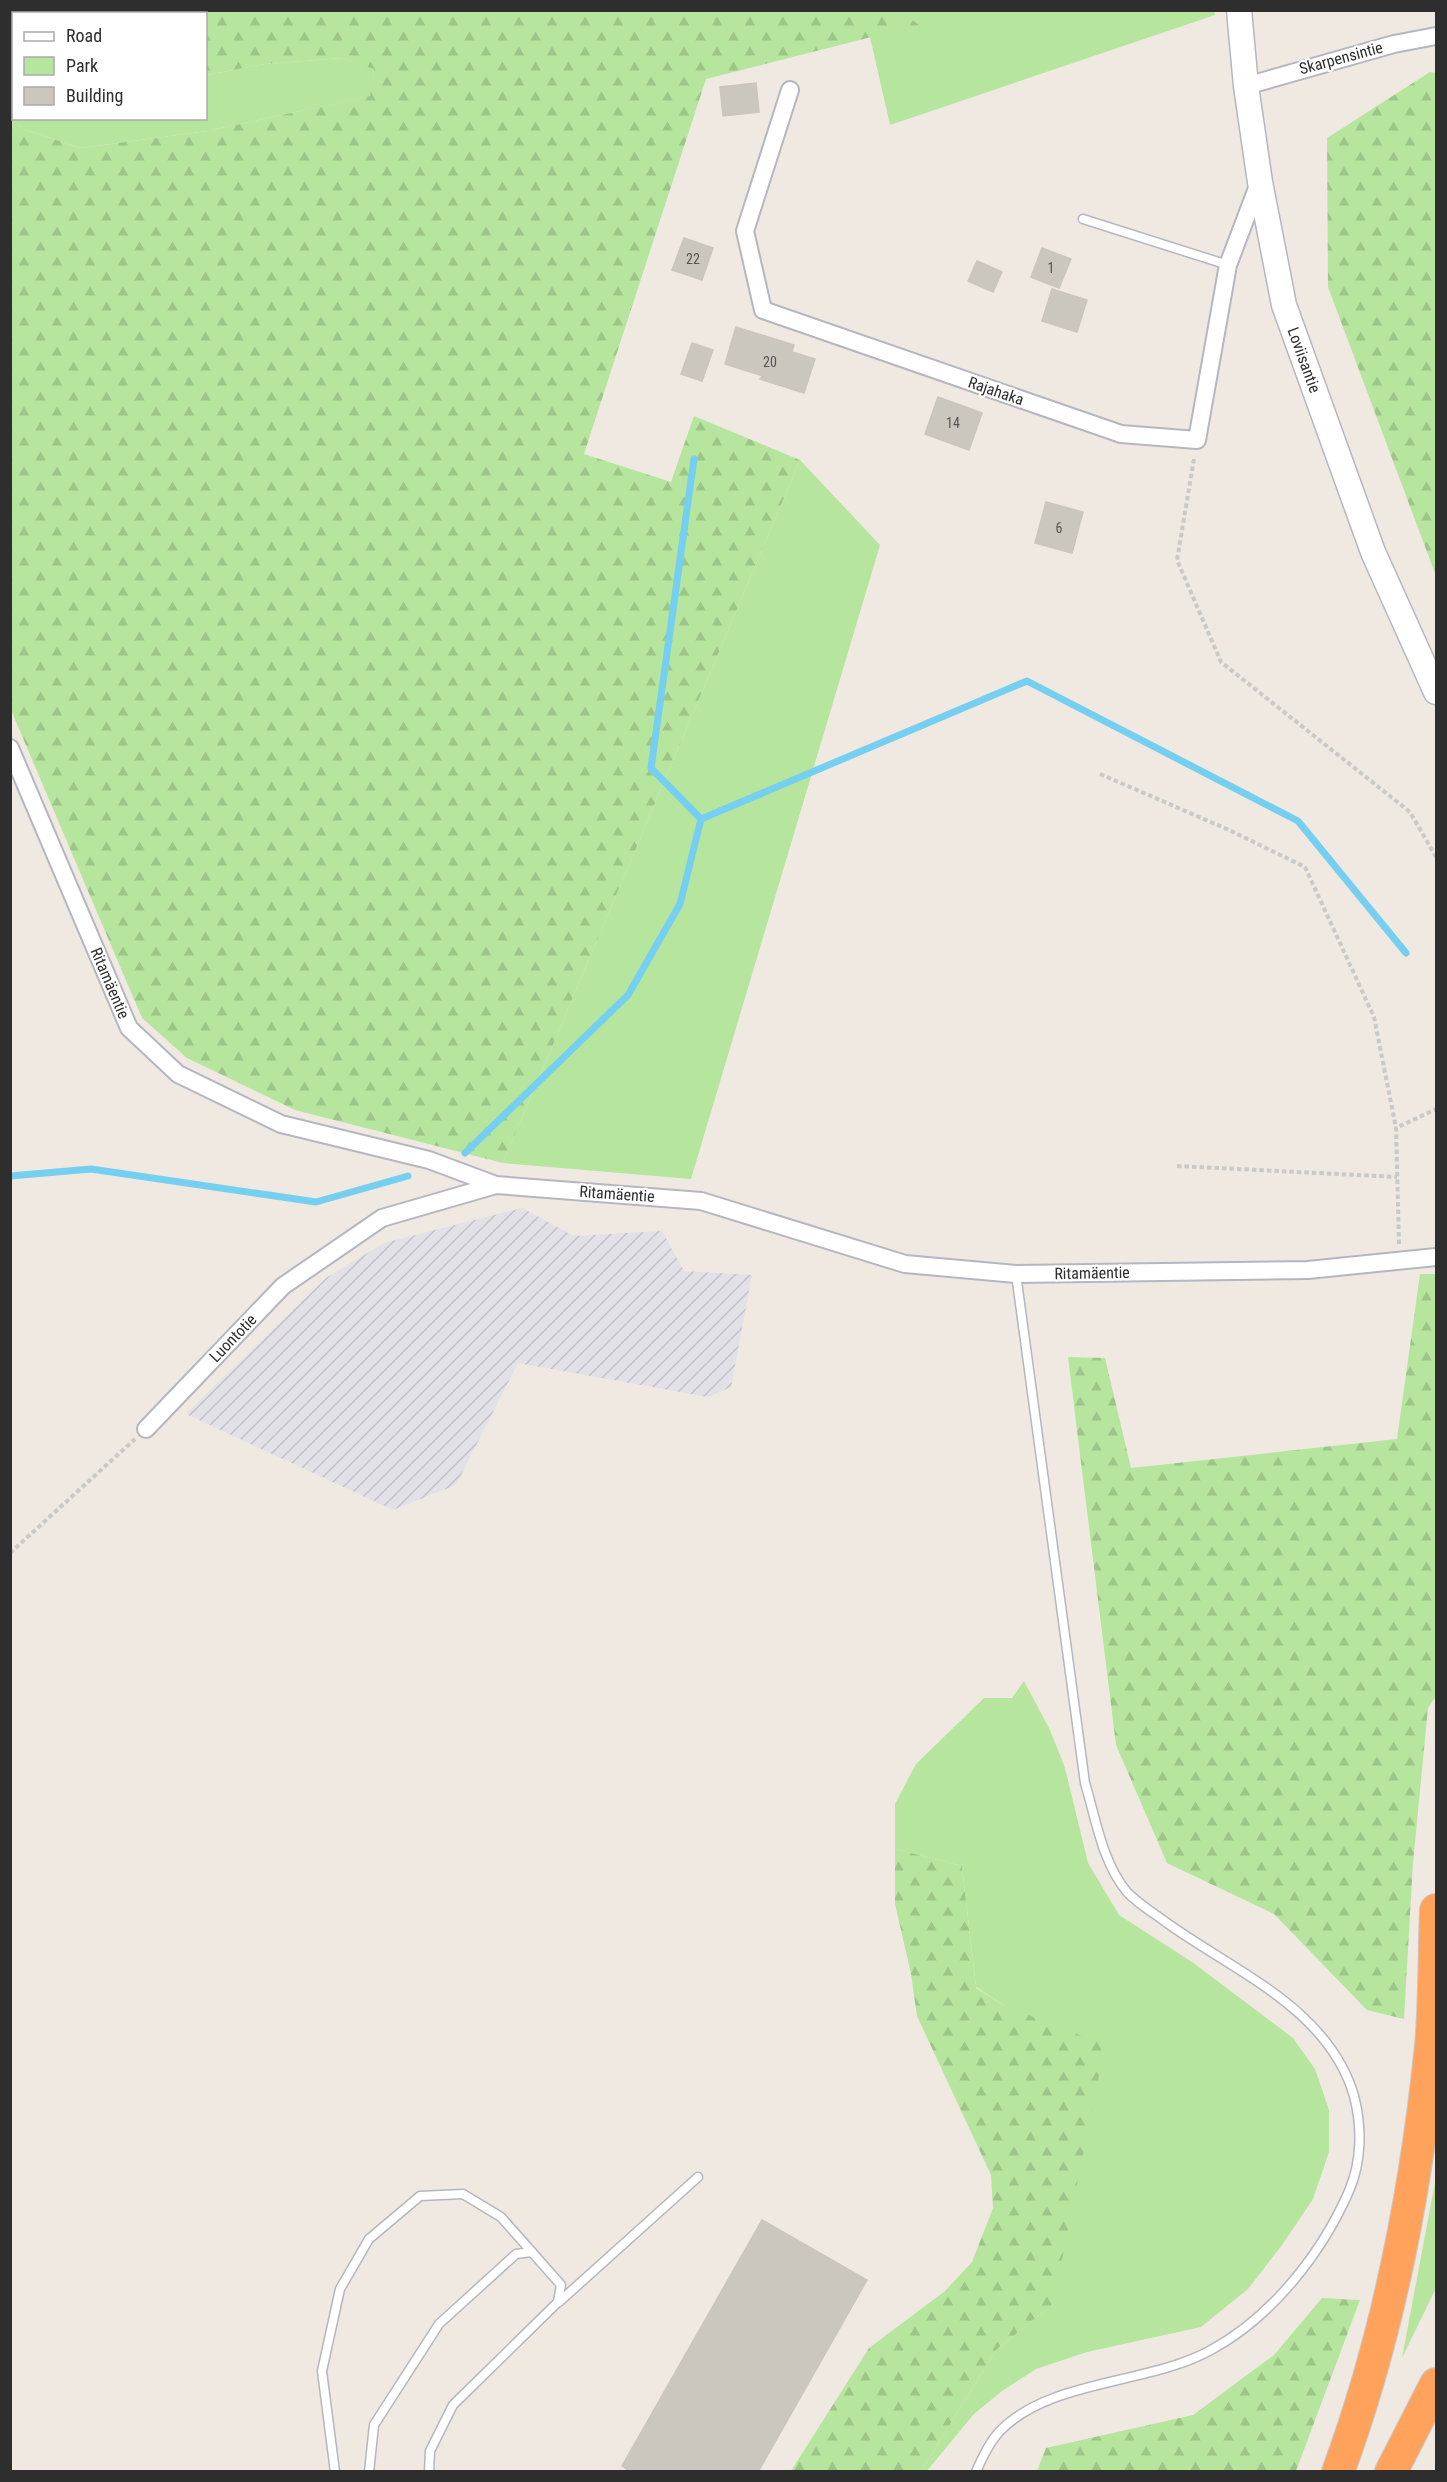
<svg xmlns="http://www.w3.org/2000/svg" width="1447" height="2482" viewBox="0 0 1447 2482" font-family="'Roboto Condensed',sans-serif">
<style>
.industrial{fill:url(#industrial-furrows)}
.green{fill:#b6e59e}
.forest{fill:url(#forest-firs)}
.lines{fill:none;stroke-linecap:round;stroke-linejoin:round}
.stream{stroke:#75cff0;stroke-width:7}
.building{fill:#cbc7bf;stroke:#cbc5ba;stroke-width:1.5}
.service-casing{stroke:#b4b7c1;stroke-width:11}
.minor-casing{stroke:#b4b7c1;stroke-width:20}
.secondary-casing{stroke:#b4b7c1;stroke-width:27}
.motorway-casing{stroke:#c9c9c9;stroke-width:34}
.path{stroke:#c9c9c9;stroke-width:4;stroke-dasharray:4.5 3;stroke-linecap:butt}
.service{stroke:#fff;stroke-width:8}
.minor{stroke:#fff;stroke-width:16}
.secondary{stroke:#fff;stroke-width:24}
.motorway{stroke:#ffa35c;stroke-width:32}
.labels{text-anchor:middle;dominant-baseline:central;stroke-width:4.5;stroke-linejoin:round;paint-order:stroke}
.number-label{font-size:14px;fill:#555452}
.street-label{font-size:16px;fill:#2e2e2e;stroke:#fff}
</style>
<defs>
<pattern id="industrial-furrows" width="10" height="10" patternUnits="userSpaceOnUse" patternTransform="scale(1.5)"><rect width="10" height="10" fill="#e3e1e8"/><path d="M-1 1l2-2M0 10L10 0M9 11l2-2" fill="none" stroke="#c3c1c7"/></pattern>
<pattern id="forest-firs" width="22" height="20" patternUnits="userSpaceOnUse" patternTransform="scale(1.5)"><rect width="22" height="20" fill="#b6e59e"/><path d="M5 1l3.5 6h-7zM16 11l3.5 6h-7z" fill="#9dc588"/></pattern>
</defs>
<rect width="100%" height="100%" fill="#efe9e1"/>
<polygon class="industrial" points="522,1208 574,1236 662,1231 684,1271 752,1275 731,1387 708,1397 518,1363 456,1485 393,1510 186,1414 326,1278 384,1243"/>
<g class="green">
<polygon points="1214,10 1215,15 890,125 870,37 918,25 899,11"/>
<polygon points="13,37 14,118 206,118 206,75 265,64 343,58 374,68 371,96 207,131 81,148 23,129 11,118 10,38"/>
<polygon points="800,460 880,545 691,1179 503,1163"/>
<polygon points="1024,1681 1050,1730 1065,1768 1088,1863 1119,1915 1192,1962 1293,2038 1315,2069 1329,2110 1329,2152 1313,2199 1282,2245 1248,2289 1201,2327 1087,2352 1036,2369 1002,2391 974,2414 926,2472 921,2471 997,2349 1053,2304 1005,2006 976,1987 962,1866 895,1849 895,1804 916,1764 984,1698 1012,1698"/>
<polygon points="1436,2177 1436,2288 1402,2358"/>
</g>
<g class="forest">
<polygon points="899,10 919,25 706,79 584,454 671,482 694,416 800,460 503,1163 295,1110 187,1058 142,1018 11,710 11,118 23,129 81,148 207,131 370,96 374,69 343,58 265,64 206,75 206,14 14,14 13,37 11,38 11,11"/>
<polygon points="1430,72 1436,73 1436,576 1328,287 1327,138"/>
<polygon points="1420,1274 1436,1274 1436,1696 1428,1708 1413,1863 1404,2019 1367,2010 1274,1914 1167,1863 1116,1745 1068,1357 1105,1358 1131,1468 1397,1439"/>
<polygon points="895,1849 962,1866 976,1988 1005,2006 1105,2045 1053,2304 997,2349 921,2471 791,2471 869,2348 945,2291 972,2262 993,2208 991,2175 917,2016 911,1974 895,1904"/>
<polygon points="1322,2298 1360,2300 1296,2471 1037,2471 1046,2448 1193,2415 1274,2355"/>
</g>
<g class="lines">
<g class="stream">
<polyline points="701,819 1027,681 1298,821 1406,953"/>
<polyline points="465,1153 628,995 680,904 701,819 651,768 694,459"/>
<polyline points="10,1176 91,1169 316,1202 408,1176"/>
</g>
</g>
<g class="building">
<polygon points="756,83 759,112 723,116 720,87"/>
<polygon points="684,238 713,248 702,280 672,270"/>
<polygon points="1042,248 1071,259 1059,288 1031,277"/>
<polygon points="977,261 1002,272 993,292 968,281"/>
<polygon points="1052,289 1087,300 1077,332 1042,321"/>
<polygon points="736,327 794,345 792,352 815,359 804,393 760,379 763,376 725,364"/>
<polygon points="692,343 713,350 702,381 681,374"/>
<polygon points="938,397 982,413 969,450 925,434"/>
<polygon points="1046,502 1083,512 1072,553 1035,543"/>
<polygon points="762,2220 867,2280 758,2472 631,2472 622,2466"/>
</g>
<g class="lines">
<defs>
<g id="service">
<polyline points="1083,219 1228,265"/>
<polyline points="559,2302 698,2177"/>
<polyline points="335,2472 322,2371 340,2289 369,2239 420,2196 463,2194 501,2217 561,2285 558,2302 453,2405 430,2451 429,2472"/>
<polyline points="369,2472 374,2425 439,2324 516,2254 532,2252"/>
<path d="M 976,2472 C 982,2458 989,2443 999,2432 C 1049,2379 1148,2385 1211,2350 C 1272,2317 1322,2253 1349,2191 C 1362,2161 1362,2126 1354,2096 C 1329,2009 1234,1971 1167,1923 C 1154,1913 1138,1904 1127,1892 C 1102,1862 1096,1819 1085,1783 L 1016,1274"/>
</g>
<g id="minor">
<polyline points="1246,86 1394,44 1436,36"/>
<polyline points="790,90 745,231 763,310 1121,434 1197,440 1228,265 1259,183"/>
<polyline points="10,748 129,1028 178,1074 281,1124 429,1160 496,1185 701,1201 905,1264 1016,1274 1308,1270 1436,1257"/>
<polyline points="146,1429 283,1286 382,1218 496,1185"/>
</g>
<polyline id="secondary" points="1239,10 1246,86 1260,182 1284,305 1373,552 1436,692"/>
<g id="motorway">
<path d="M 1338,2472 C 1389,2334 1416,2191 1431,2046 C 1435,2001 1434,1955 1436,1910"/>
<polyline points="1391,2472 1436,2384"/>
</g>
</defs>
<use href="#service" class="service-casing"/>
<use href="#minor" class="minor-casing"/>
<use href="#secondary" class="secondary-casing"/>
<use href="#motorway" class="motorway-casing"/>
<g class="path">
<polyline points="1194,459 1177,560 1221,662 1410,812 1436,857"/>
<polyline points="1100,774 1229,830 1305,867 1374,1017 1396,1128"/>
<polyline points="1177,1166 1397,1177"/>
<polyline points="1399,1244 1396,1128 1436,1109"/>
<polyline points="10,1553 135,1439"/>
</g>
<use href="#service" class="service"/>
<use href="#minor" class="minor"/>
<use href="#secondary" class="secondary"/>
<use href="#motorway" class="motorway"/>
</g>
<g class="labels">
<g class="number-label">
<text x="693" y="259">22</text>
<text x="1051" y="268">1</text>
<text x="770" y="362">20</text>
<text x="953" y="423">14</text>
<text x="1059" y="528">6</text>
</g>
<g class="street-label">
<text transform="translate(1341 58) rotate(-15)">Skarpensintie</text>
<text transform="translate(1304 360) rotate(70)">Loviisantie</text>
<text transform="translate(996 391) rotate(19)">Rajahaka</text>
<text transform="translate(110 983) rotate(67)">Ritamäentie</text>
<text transform="translate(617 1194) rotate(4)">Ritamäentie</text>
<text transform="translate(1092 1273) rotate(-1)">Ritamäentie</text>
<text transform="translate(233 1338) rotate(-46)">Luontotie</text>
</g>
</g>
<rect width="1447" height="2482" fill="none" stroke="#2e2e2e" stroke-width="24"/>
<rect x="12" y="12" width="195" height="108" fill="#ffffff" stroke="#ababab" stroke-width="1.5"/>
<rect x="24" y="32" width="30" height="9" fill="#ffffff" stroke="#ababab" stroke-width="1.5"/>
<text x="66" y="42" font-size="18" fill="#2e2e2e">Road</text>
<rect x="24" y="57" width="30" height="18" fill="#b6e59e" stroke="#ababab" stroke-width="1.5"/>
<text x="66" y="72" font-size="18" fill="#2e2e2e">Park</text>
<rect x="24" y="87" width="30" height="18" fill="#cbc7bf" stroke="#ababab" stroke-width="1.5"/>
<text x="66" y="102" font-size="18" fill="#2e2e2e">Building</text>
</svg>
